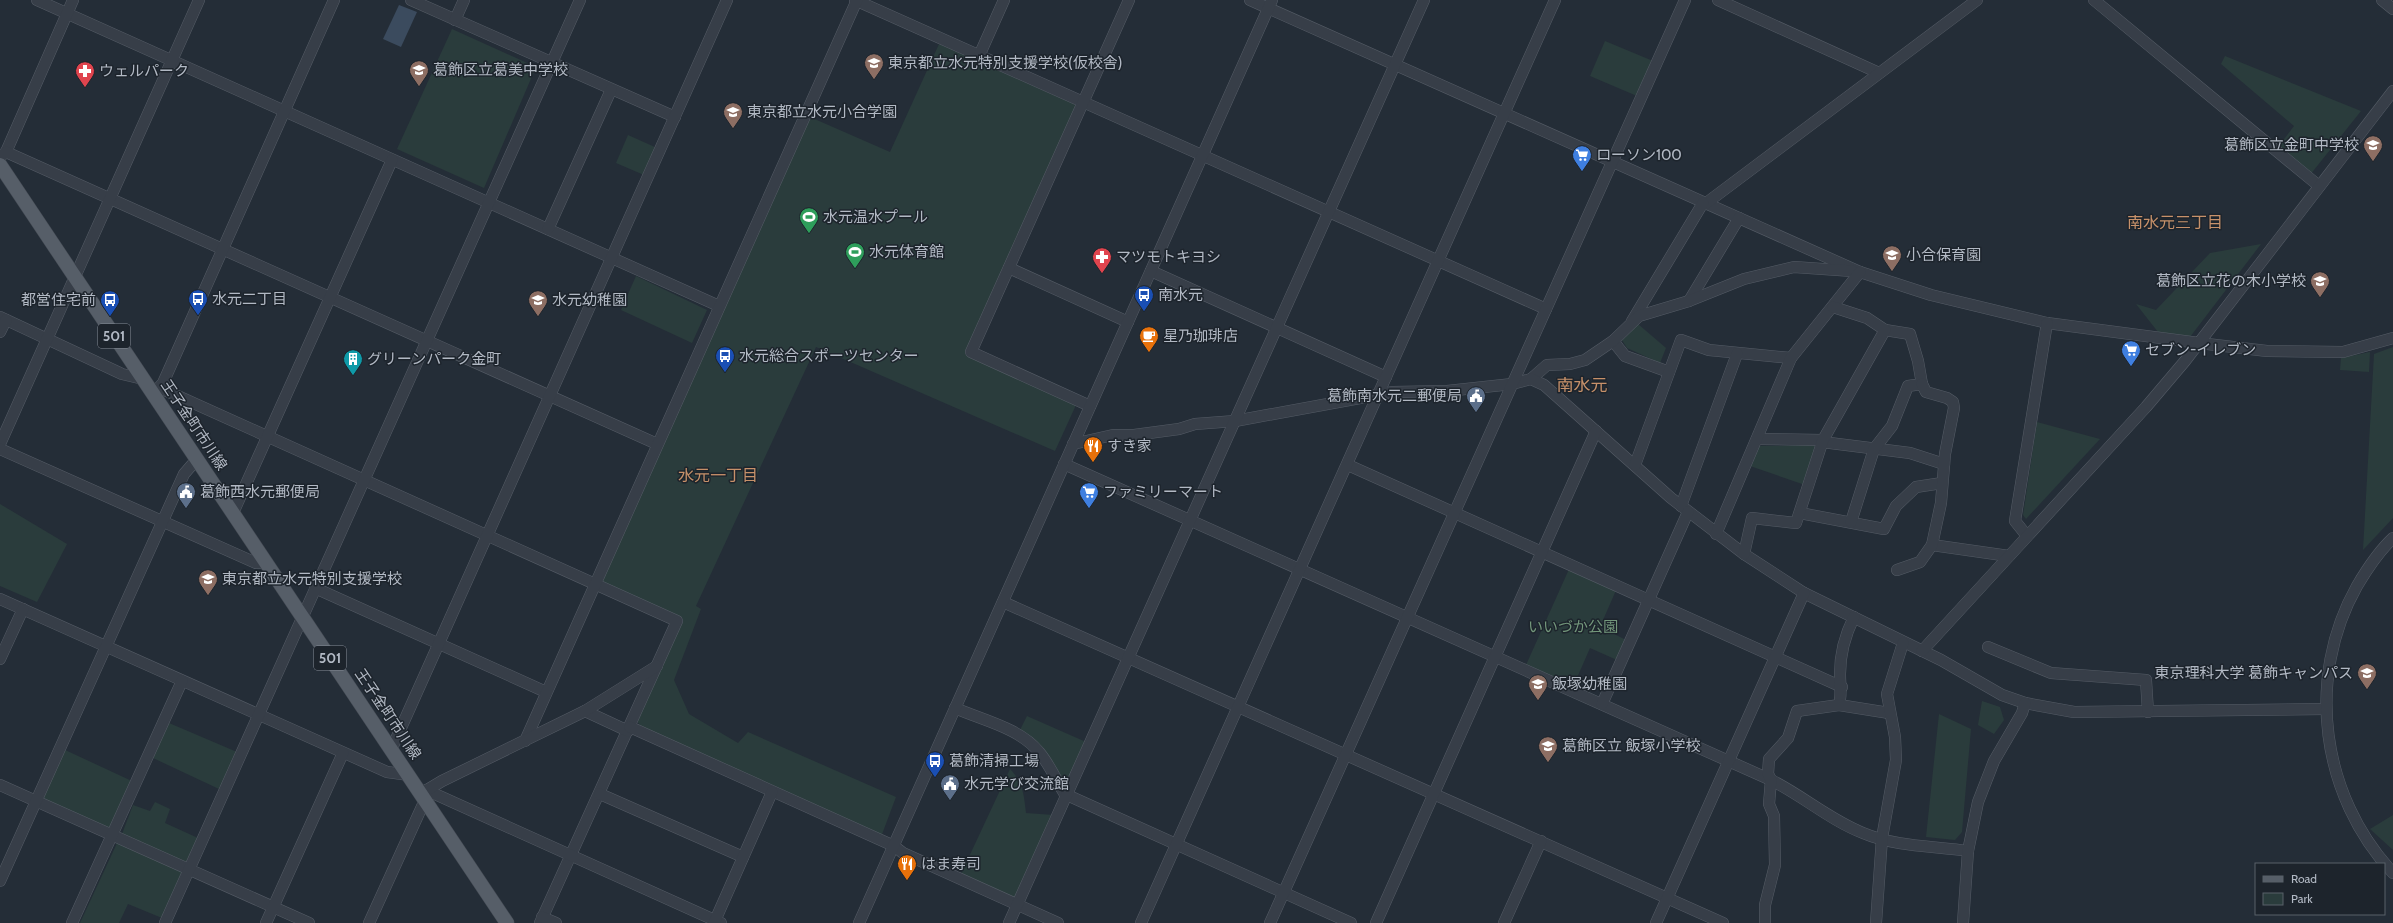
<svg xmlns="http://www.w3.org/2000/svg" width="2393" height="923" viewBox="0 0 2393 923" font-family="Cabin,'Noto Sans JP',sans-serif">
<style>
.green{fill:#2a3c3c}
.water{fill:#3b4b5e}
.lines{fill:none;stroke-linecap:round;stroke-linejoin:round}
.minor-casing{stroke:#555c66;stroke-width:12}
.major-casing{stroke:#414851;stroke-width:15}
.minor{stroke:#373e48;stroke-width:11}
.major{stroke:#565e68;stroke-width:14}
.labels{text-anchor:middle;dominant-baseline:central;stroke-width:3;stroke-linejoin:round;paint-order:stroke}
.shield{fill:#1d242c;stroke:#858c96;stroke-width:1}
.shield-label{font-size:14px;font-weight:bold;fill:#b2b9c4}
.poi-label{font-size:15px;fill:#b2b9c4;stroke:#1d242c;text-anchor:start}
.street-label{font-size:15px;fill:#b2b9c4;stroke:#1d242c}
.park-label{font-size:15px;fill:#73977b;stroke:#1d242c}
.neighbourhood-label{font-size:16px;fill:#c7916a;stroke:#1d242c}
.quarter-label{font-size:17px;fill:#c7916a;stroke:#1d242c}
</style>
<rect width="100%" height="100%" fill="#242d37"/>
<g class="green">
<polygon points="452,29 536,67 484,188 397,149"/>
<polygon points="1605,41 1653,61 1637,96 1590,76"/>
<polygon points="939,44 1074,104 1076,107 965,354 1076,405 1055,451 816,347 696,606 701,609 674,680 689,714 738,743 748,732 896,797 881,837 642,728 637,721 683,619 603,583 602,579 810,117 890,152"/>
<polygon points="2225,56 2361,111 2310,175 2278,147 2294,126 2221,64"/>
<polygon points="628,135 657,148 644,175 616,163"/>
<polygon points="2261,244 2190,337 2158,332 2136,304 2156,310 2210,253"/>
<polygon points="636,276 707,310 692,343 621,310"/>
<polygon points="1638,324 1666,348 1660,363 1627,348 1622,340"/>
<polygon points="2393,347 2393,518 2363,550 2374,354"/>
<polygon points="2370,352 2369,372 2340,370 2341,358"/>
<polygon points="2037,422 2100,439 2026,519 2023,515"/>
<polygon points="1818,445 1805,485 1750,466 1758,446"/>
<polygon points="0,504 67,544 37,602 0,586"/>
<polygon points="1570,567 1617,588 1600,627 1626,640 1617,660 1590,648 1573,687 1526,665"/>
<polygon points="1982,701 2000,707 2004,720 1994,734 1978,725"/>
<polygon points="1939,714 1971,729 1962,832 1955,840 1926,837"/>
<polygon points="1027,716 1086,742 1066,787 1019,732"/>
<polygon points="169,723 237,752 219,789 153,758"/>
<polygon points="63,749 134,782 111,831 40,801"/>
<path d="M 1010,769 C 1023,782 1024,795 1026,813 L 1054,815 L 1015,902 L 960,876 Z"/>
<polygon points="155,802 170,809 165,823 198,838 188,861 181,863 122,834 133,805 150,811"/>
<polygon points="2393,815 2393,850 2370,829"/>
<polygon points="118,841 182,871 162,918 128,904 119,923 80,923"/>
</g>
<polygon class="water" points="399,5 417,12 401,47 383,39"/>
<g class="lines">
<defs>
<g id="minor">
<polyline points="37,0 719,306"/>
<polyline points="411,0 675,117"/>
<polyline points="855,0 1546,309"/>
<polyline points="1250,0 1860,272 1931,295 2047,323 2199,343 2267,351 2343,352 2393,338"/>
<polyline points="1718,0 1879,73"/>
<polyline points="2094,0 2319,186"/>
<polyline points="2382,0 2393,9"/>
<polyline points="455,20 464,0"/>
<polyline points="979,56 1004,0"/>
<polyline points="6,152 73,0"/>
<polyline points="0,157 6,152 657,444"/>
<polyline points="1705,204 1977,0"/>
<polyline points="548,229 611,90"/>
<polyline points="1009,268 1128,322"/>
<polyline points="1151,271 1386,377"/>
<polyline points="1689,301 1739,218"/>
<polyline points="0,317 122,374 143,379"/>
<polyline points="1632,321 1703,203"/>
<polyline points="0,332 6,320"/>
<polyline points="1613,341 1625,356 1669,372"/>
<polyline points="1531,379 1547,365 1570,364 1585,360 1613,341 1639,316 1689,301 1744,279 1794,267 1852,271"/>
<polyline points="160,388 677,621 540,923"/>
<polyline points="155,392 163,383 334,0"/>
<polyline points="1090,406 971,352 1129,0"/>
<polyline points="1757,439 1823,440"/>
<polyline points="1822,442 1910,453 1944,464"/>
<polyline points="0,444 199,0"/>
<polyline points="1073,444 1113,435 1134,435 1179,429 1195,424 1235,421 1393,392 1447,391 1512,384 1531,379 1544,385 1671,498 1744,554 1804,593 1941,660 2002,695 2025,703 2074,712 2326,709"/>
<polyline points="0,449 256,563 261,563 265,560"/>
<path d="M 1064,464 L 1771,780 C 1803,796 1830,820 1863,833 C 1896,847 1934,846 1968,851"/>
<polyline points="1348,465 1842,687"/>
<polyline points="1635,465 1681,340 1709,350 1791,358"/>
<polyline points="1681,506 1737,354"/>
<polyline points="233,513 392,160"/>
<polyline points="1800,513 1884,529 1896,506 1916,487 1942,483"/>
<polyline points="1851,522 1874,449 1892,426 1908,386 1922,384 1918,361 1910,334 1885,330"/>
<polyline points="1716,534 1791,358 1860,272"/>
<polyline points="2027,536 2015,521 2047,323"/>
<path d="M 2393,538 C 2379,551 2367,569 2357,586 C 2305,678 2321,796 2393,873"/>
<polyline points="1932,545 2009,556"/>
<polyline points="1744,554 1752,518 1796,523 1823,440 1885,330 1867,318 1833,307"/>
<polyline points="1897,570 1920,562 1932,545 1941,503 1945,454 1954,408 1953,402 1947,398 1926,392 1922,384"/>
<polyline points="315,588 546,692"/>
<polyline points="0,599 387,772 409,775"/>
<polyline points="1003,602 1723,923"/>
<polyline points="1988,647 2051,673 2146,680 2148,712"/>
<polyline points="1922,651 2146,407 2185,361 2393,91"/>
<polyline points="0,659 23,609"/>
<polyline points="1602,704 1688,512"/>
<path d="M 1839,705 C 1842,694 1840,686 1840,674 C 1840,654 1845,635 1854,617"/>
<path d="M 955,708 C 982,720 1020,728 1039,752 C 1050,765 1057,782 1066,796"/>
<polyline points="585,711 628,731"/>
<polyline points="630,727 894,846 903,853 1058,923"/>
<polyline points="525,741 857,0"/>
<polyline points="392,748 727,0"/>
<polyline points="0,785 309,923"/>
<polyline points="426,790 721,923"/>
<polyline points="422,793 442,781 585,711 657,666"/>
<polyline points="600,794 743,857"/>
<polyline points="1067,795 1351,923"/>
<polyline points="0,881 184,474 197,459"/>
<polyline points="542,917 556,923"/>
<polyline points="72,923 182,681"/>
<polyline points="165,923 580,0"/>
<polyline points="266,923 343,753"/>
<polyline points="369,923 425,800"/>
<polyline points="714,923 772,792"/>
<polyline points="859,923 1272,0"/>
<polyline points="1009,923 1424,0"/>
<polyline points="1141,923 1555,0"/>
<polyline points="1270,923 1685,0"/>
<polyline points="1376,923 1596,431"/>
<polyline points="1504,923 1541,841"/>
<polyline points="1656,923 1804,593"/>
<polyline points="1765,923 1765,905 1775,865 1774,816 1769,804 1771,780 1768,774 1769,759 1788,738 1797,711 1839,705 1889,713"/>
<polyline points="1876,923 1882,838 1896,760 1895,737 1887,694 1903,643"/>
<polyline points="1963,923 1968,851 1978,802 1994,761 2022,713 2025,703"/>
</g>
<polyline id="major" points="0,165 507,923"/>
</defs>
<use href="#minor" class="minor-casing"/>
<use href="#major" class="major-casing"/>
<use href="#minor" class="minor"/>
<use href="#major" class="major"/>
</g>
<defs>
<symbol id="school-pin" viewBox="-11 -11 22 30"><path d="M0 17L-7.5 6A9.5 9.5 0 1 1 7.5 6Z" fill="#8d6e63" stroke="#1d242c"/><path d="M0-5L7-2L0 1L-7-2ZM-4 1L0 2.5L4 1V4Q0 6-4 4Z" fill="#fff"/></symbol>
<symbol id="pharmacy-pin" viewBox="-11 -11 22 30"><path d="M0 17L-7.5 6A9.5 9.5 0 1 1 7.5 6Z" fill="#e0444e" stroke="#1d242c"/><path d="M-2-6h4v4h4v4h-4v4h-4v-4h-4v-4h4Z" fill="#fff"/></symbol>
<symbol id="supermarket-pin" viewBox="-11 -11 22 30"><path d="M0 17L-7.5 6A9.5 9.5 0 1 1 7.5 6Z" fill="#3f7fe0" stroke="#1d242c"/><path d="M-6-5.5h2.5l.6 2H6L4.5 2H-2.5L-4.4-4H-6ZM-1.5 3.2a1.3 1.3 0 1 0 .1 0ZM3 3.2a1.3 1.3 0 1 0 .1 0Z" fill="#fff"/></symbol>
<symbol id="stadium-pin" viewBox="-11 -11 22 30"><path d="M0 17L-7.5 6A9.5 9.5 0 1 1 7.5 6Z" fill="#2e9e5b" stroke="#1d242c"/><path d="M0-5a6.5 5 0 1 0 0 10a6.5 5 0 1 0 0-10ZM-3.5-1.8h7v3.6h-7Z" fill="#fff"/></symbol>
<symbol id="bus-pin" viewBox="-11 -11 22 30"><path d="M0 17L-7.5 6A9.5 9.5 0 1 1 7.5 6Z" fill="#1a4fb4" stroke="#1d242c"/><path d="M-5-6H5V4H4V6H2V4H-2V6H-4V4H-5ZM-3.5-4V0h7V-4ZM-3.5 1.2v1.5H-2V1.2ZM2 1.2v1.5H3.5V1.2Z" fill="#fff"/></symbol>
<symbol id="cafe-pin" viewBox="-11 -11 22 30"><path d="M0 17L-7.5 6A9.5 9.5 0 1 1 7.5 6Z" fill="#e8710a" stroke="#1d242c"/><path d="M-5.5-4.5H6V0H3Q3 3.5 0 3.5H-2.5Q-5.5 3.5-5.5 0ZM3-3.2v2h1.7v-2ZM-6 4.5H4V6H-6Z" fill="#fff"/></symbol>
<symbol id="building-pin" viewBox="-11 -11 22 30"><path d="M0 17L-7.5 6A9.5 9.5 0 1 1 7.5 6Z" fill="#0f9aa8" stroke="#1d242c"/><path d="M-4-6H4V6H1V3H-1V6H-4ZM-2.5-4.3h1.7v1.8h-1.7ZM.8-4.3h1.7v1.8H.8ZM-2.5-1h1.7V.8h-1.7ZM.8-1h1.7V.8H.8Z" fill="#fff"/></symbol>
<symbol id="civic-pin" viewBox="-11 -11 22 30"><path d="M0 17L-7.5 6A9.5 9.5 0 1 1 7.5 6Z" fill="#5c6f8a" stroke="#1d242c"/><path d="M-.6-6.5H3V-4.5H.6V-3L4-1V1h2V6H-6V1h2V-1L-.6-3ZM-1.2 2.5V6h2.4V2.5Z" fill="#fff"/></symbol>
<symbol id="restaurant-pin" viewBox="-11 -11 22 30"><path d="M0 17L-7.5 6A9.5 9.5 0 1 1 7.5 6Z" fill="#e8710a" stroke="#1d242c"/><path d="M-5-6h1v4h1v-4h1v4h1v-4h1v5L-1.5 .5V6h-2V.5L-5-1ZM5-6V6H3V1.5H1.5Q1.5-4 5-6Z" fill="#fff"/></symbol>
<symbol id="university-pin" viewBox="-11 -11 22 30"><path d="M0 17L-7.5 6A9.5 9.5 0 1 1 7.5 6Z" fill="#8d6e63" stroke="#1d242c"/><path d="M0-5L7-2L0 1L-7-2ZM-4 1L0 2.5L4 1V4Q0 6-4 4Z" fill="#fff"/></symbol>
</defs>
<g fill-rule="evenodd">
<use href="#school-pin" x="863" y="52" width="22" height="30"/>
<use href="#school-pin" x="408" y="59" width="22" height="30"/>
<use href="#pharmacy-pin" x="74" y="60" width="22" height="30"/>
<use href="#school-pin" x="722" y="101" width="22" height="30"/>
<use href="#school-pin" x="2362" y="134" width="22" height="30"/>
<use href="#supermarket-pin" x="1571" y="144" width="22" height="30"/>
<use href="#stadium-pin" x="798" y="206" width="22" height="30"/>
<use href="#stadium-pin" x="844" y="241" width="22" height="30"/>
<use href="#school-pin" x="1881" y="244" width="22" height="30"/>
<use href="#pharmacy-pin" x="1091" y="246" width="22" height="30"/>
<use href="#school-pin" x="2309" y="270" width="22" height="30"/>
<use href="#bus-pin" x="1133" y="284" width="22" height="30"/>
<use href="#bus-pin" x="187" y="288" width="22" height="30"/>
<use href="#bus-pin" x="99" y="289" width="22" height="30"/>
<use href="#school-pin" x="527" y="289" width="22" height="30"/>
<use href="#cafe-pin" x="1138" y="325" width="22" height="30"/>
<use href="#supermarket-pin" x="2120" y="339" width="22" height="30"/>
<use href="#bus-pin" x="714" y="345" width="22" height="30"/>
<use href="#building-pin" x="342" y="348" width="22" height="30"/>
<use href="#civic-pin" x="1465" y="385" width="22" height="30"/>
<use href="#restaurant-pin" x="1082" y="435" width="22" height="30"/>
<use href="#civic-pin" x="175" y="481" width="22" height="30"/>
<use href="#supermarket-pin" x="1078" y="481" width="22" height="30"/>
<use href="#school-pin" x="197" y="568" width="22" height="30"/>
<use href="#university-pin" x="2356" y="662" width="22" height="30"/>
<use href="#school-pin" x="1527" y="673" width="22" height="30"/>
<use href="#school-pin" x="1537" y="735" width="22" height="30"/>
<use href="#bus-pin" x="924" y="750" width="22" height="30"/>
<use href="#civic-pin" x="939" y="773" width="22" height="30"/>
<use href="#restaurant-pin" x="896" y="853" width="22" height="30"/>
</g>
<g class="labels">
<g class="shield">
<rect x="98" y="324" width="32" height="24" rx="3"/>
<rect x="314" y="646" width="32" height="24" rx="3"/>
</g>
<g class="shield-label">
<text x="114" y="336">501</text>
<text x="330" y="658">501</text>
</g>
<g class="poi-label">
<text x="888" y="63">東京都立水元特別支援学校(仮校舎)</text>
<text x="433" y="70">葛飾区立葛美中学校</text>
<text x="99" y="71">ウェルパーク</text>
<text x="747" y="112">東京都立水元小合学園</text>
<text x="2359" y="145" text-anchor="end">葛飾区立金町中学校</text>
<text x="1596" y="155">ローソン100</text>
<text x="823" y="217">水元温水プール</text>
<text x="869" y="252">水元体育館</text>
<text x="1906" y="255">小合保育園</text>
<text x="1116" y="257">マツモトキヨシ</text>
<text x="2306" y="281" text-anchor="end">葛飾区立花の木小学校</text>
<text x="1158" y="295">南水元</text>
<text x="212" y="299">水元二丁目</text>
<text x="96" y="300" text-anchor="end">都営住宅前</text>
<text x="552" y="300">水元幼稚園</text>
<text x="1163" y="336">星乃珈琲店</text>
<text x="2145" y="350">セブン-イレブン</text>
<text x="739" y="356">水元総合スポーツセンター</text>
<text x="367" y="359">グリーンパーク金町</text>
<text x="1462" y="396" text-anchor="end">葛飾南水元二郵便局</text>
<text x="1107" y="446">すき家</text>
<text x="200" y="492">葛飾西水元郵便局</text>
<text x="1103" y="492">ファミリーマート</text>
<text x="222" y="579">東京都立水元特別支援学校</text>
<text x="2353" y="673" text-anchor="end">東京理科大学 葛飾キャンパス</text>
<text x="1552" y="684">飯塚幼稚園</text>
<text x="1562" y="746">葛飾区立 飯塚小学校</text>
<text x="949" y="761">葛飾清掃工場</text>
<text x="964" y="784">水元学び交流館</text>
<text x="921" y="864">はま寿司</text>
</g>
<g class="street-label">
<text transform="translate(194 425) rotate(56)">王子金町市川線</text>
<text transform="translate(388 714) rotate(56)">王子金町市川線</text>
</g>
<g class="park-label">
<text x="1573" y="627">いいづか公園</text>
</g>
<g class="neighbourhood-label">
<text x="2175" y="222">南水元三丁目</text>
<text x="718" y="475">水元一丁目</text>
</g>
<g class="quarter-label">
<text x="1582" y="385">南水元</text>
</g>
</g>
<rect x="2255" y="863" width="130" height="52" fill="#1d242c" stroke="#596069"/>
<rect x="2263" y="876" width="20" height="6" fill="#565e68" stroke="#596069"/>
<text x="2291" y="883" font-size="12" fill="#b2b9c4">Road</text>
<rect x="2263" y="893" width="20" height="12" fill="#2a3c3c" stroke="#596069"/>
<text x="2291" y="903" font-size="12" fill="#b2b9c4">Park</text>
</svg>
